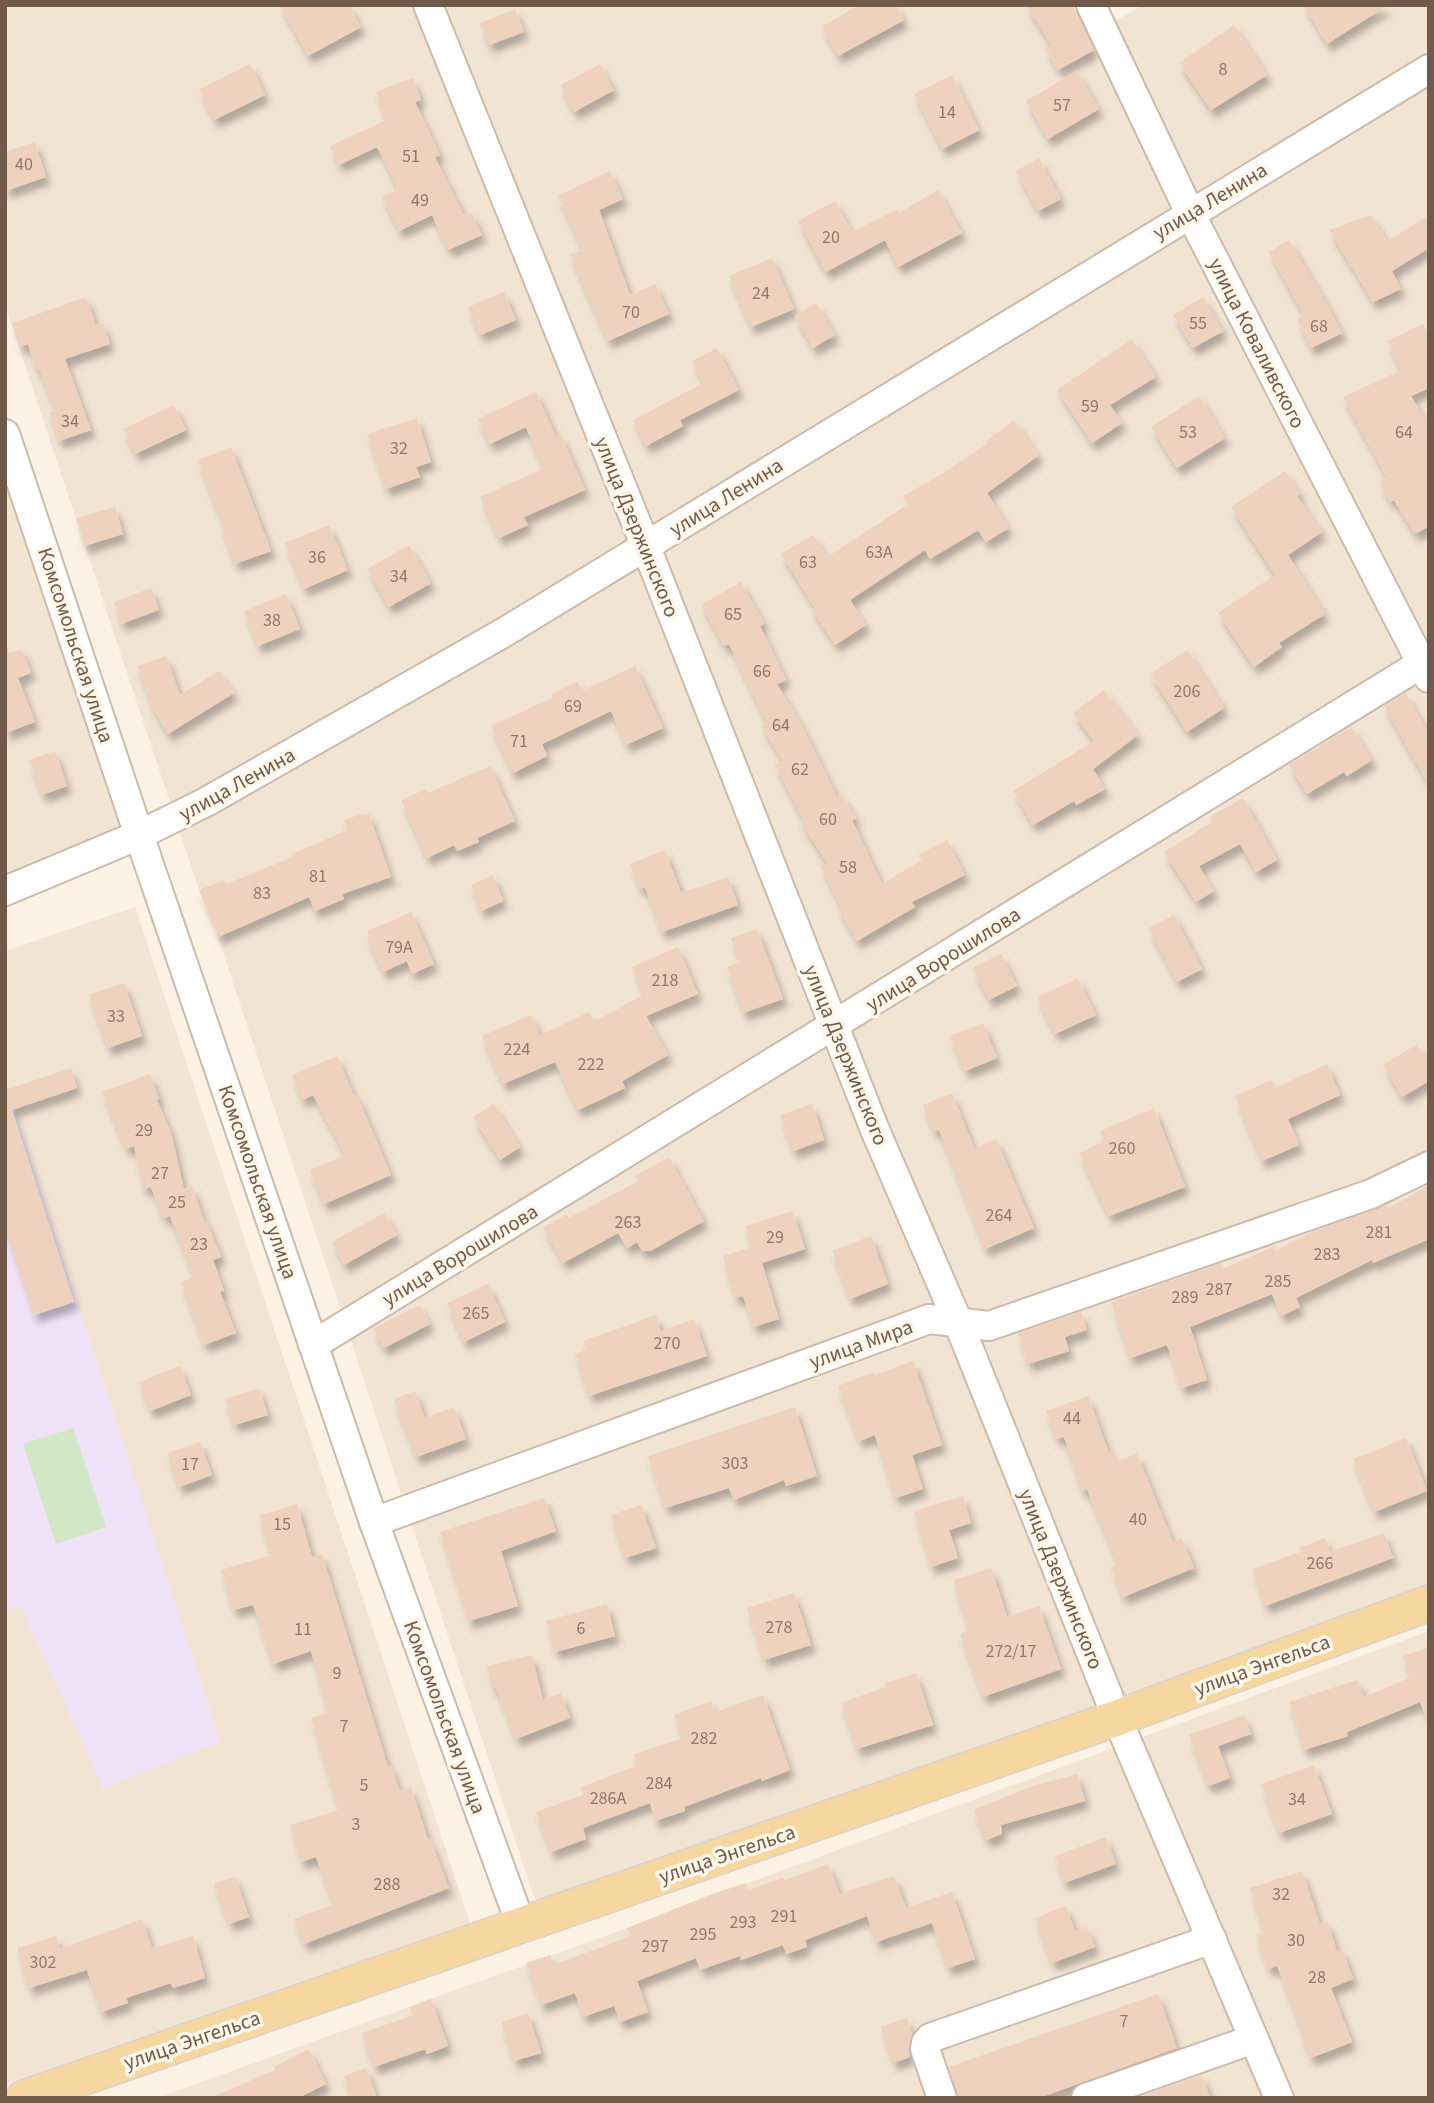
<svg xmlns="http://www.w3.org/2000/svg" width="1434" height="2103" viewBox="0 0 1434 2103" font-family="'Source Sans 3',sans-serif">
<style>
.residential{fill:#f2e4d3}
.education{fill:#efe1f7}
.pitch{fill:#d2e7c4}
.building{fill:#efd2be;filter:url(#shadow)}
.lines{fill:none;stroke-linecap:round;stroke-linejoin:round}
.minor-casing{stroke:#ccbaab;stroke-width:32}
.major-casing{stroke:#d8d1cd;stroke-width:38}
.minor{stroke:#fff;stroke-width:28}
.major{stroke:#f6d7a0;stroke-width:35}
.labels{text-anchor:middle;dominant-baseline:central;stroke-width:7;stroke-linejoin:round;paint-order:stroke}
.number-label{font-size:18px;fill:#917868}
.street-label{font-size:21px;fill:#725a4b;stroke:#fef7ea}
</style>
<defs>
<filter id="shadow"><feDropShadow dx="4.5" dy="8" stdDeviation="3.5" flood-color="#0004"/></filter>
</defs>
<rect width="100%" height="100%" fill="#fbf2e4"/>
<g class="residential">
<polygon points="5,5 1072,5 1090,35 1143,5 1429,5 1429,1588 1201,1673 537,1906 218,937 199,890 5,305"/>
<polygon points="5,479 122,823 50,867 5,881"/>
<polygon points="135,907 470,1923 5,2084 5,951"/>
<polygon points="1429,1631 1429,2098 157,2098 627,1928"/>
</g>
<polygon class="education" points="5,1079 220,1742 103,1788 21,1606 5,1610"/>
<polygon class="pitch" points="73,1428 106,1527 56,1544 23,1444"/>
<g class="building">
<polygon points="280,5 349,5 361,27 308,56"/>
<polygon points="860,5 896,5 904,20 838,56 822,26"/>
<polygon points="1026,5 1072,5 1094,50 1058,70 1045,48 1051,45"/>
<polygon points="1303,5 1388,5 1327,44"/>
<polygon points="515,9 524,32 489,45 480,23"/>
<polygon points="1234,25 1267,75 1211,110 1179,63"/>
<polygon points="250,64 265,95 214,120 199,89"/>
<polygon points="600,64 614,90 574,112 560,85"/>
<polygon points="1077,71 1099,109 1048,139 1026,101"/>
<polygon points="952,75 979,130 942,149 914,94"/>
<polygon points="413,78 421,100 415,102 440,155 435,157 464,216 472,213 482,235 448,250 432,215 399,231 382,197 398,189 377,147 339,165 330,146 386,120 376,92"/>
<polygon points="35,142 46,177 5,191 5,152"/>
<polygon points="1039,158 1061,199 1038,211 1016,171"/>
<polygon points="610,171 623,199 599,210 630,295 655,284 669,314 608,341 570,254 583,250 558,196"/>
<polygon points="938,190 962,233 898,267 885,240 826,272 798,221 835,201 852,232 897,209 899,213"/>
<polygon points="1371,215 1387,241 1429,215 1429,248 1392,271 1401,289 1373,302 1329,230"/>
<polygon points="1289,240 1327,304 1342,333 1311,348 1297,319 1304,315 1269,252"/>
<polygon points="772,258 794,309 751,327 729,276"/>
<polygon points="504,292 516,320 480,335 468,307"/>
<polygon points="86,297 96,325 103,323 110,344 65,359 91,430 59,441 49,413 56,411 39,369 36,369 28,344 20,347 12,323"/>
<polygon points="1203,297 1223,331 1193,348 1173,315"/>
<polygon points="816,303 835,335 813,348 795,316"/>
<polygon points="1423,324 1429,336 1429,388 1411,396 1429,427 1429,526 1415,534 1394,500 1390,502 1379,482 1387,478 1343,397 1401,370 1387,341"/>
<polygon points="1132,339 1156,377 1110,405 1122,423 1092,443 1057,390"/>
<polygon points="717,348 739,390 680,420 683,426 646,446 633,420 704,383 692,361"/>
<polygon points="536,392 556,437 561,435 585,490 524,517 528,525 499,538 480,497 543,469 526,427 490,444 478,419"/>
<polygon points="1199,396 1225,438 1177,468 1151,427"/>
<polygon points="174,405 186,430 135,454 123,429"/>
<polygon points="417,418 431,462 416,467 420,477 386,489 367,434"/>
<polygon points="1014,420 1039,455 987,493 1009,528 986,542 978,530 930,559 925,550 850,600 866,625 835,645 812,610 815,608 781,554 813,535 827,557 908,504 903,496 942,474 988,443 986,441"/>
<polygon points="231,447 271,551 235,564 220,523 222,522 198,460"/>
<polygon points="1285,471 1300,494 1297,496 1322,532 1288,555 1325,614 1279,643 1282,647 1254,667 1218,613 1275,575 1231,507"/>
<polygon points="115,507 123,534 84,546 76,518"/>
<polygon points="329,525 348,570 304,589 285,543"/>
<polygon points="409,545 431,583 389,607 367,569"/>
<polygon points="741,582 764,623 760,626 786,680 777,684 801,724 837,797 842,795 856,818 852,820 882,884 922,860 919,854 947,840 965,875 912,902 915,907 857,941 839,909 841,907 821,866 827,863 800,821 803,819 775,765 783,761 761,726 767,723 729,644 724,646 701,605"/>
<polygon points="151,588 159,610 121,624 114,602"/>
<polygon points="286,594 300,629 258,646 244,611"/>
<polygon points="5,649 8,649 9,653 22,649 31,673 18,678 35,722 5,733"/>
<polygon points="1187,650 1224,708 1187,732 1150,674"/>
<polygon points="166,656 180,695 219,671 234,693 168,734 153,709 137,666"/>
<polygon points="635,666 663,728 626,745 611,711 542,744 547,756 513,773 491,726 553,697 551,694 577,681 582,691"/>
<polygon points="1104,690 1138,735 1093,769 1105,789 1076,805 1074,801 1033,825 1013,791 1094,741 1073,713"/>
<polygon points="1406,693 1429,734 1429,785 1384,706"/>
<polygon points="1351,727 1372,760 1347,776 1344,772 1307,794 1289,765"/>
<polygon points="55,751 67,786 42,795 29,760"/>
<polygon points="490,766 515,821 477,838 479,842 457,851 454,845 427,858 401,800 426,789 428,793"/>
<polygon points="1243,798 1277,860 1256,872 1240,844 1199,866 1214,891 1196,902 1164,852 1212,822 1209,817"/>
<polygon points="361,814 369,814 391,877 342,894 344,899 315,911 309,897 218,937 199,890 224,880 226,884 293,857 291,854 348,830 344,820"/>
<polygon points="665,850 681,893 728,877 738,905 662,932 645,887 640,889 630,864"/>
<polygon points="493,875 503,901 481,911 471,885"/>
<polygon points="411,912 434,964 412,974 407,961 383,972 368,940 368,931"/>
<polygon points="1174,915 1202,969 1177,982 1149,928"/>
<polygon points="757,929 783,999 743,1013 727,967 740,962 731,938"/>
<polygon points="678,947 698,994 646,1016 668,1055 622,1081 625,1088 578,1110 555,1062 503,1084 482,1036 531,1015 540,1035 589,1012 594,1022 644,994 632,967"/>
<polygon points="1001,954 1017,986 989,1000 973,968"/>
<polygon points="1078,978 1096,1015 1055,1034 1037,997"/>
<polygon points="124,983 142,1036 108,1048 89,995"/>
<polygon points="983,1023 997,1058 965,1071 950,1036"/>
<polygon points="1417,1044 1429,1063 1429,1081 1402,1097 1383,1065"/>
<polygon points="337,1056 354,1096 357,1095 391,1175 324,1204 310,1170 345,1155 313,1095 302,1100 292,1075"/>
<polygon points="1327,1064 1340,1095 1288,1119 1299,1145 1262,1161 1235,1096 1271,1080 1275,1088"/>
<polygon points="71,1068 77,1088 12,1110 74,1302 34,1315 5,1227 5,1090"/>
<polygon points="150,1074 159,1099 157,1100 171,1133 184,1189 192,1186 204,1221 206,1220 221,1257 213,1260 224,1291 220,1292 236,1333 204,1345 181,1282 194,1277 170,1216 163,1218 151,1187 143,1189 134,1146 126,1149 102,1092"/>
<polygon points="952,1093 974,1148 996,1139 1034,1228 985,1249 939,1130 934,1132 923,1105"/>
<polygon points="494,1104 520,1147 500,1160 473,1117"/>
<polygon points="812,1104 824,1140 793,1151 780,1115"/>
<polygon points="1154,1108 1185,1187 1109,1216 1079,1153 1105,1141 1100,1131"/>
<polygon points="669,1157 704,1221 650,1251 642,1251 637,1242 627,1248 618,1233 563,1263 543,1227 567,1214 569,1218 638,1181 635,1176"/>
<polygon points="1429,1185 1429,1239 1373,1263 1372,1260 1296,1298 1300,1307 1281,1316 1272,1294 1190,1327 1207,1380 1181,1388 1167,1345 1130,1358 1111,1302 1222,1263 1224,1268 1275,1246 1276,1250 1312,1232 1387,1205 1389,1208"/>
<polygon points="793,1211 805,1249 762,1263 779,1319 753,1327 743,1296 735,1298 723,1256 752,1247 745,1226"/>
<polygon points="384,1213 397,1235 344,1265 332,1242"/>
<polygon points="871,1236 888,1284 850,1299 832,1251"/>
<polygon points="488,1284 505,1322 464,1342 447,1303"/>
<polygon points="420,1305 430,1324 384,1348 373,1329"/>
<polygon points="1081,1312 1087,1330 1065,1337 1069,1351 1028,1364 1018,1333"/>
<polygon points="656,1315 661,1331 694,1319 707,1356 589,1396 575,1354 586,1350 583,1341"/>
<polygon points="913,1361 942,1445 912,1455 923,1489 895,1498 875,1435 859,1441 838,1386 874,1372 875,1375"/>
<polygon points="180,1366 191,1395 150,1411 139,1382"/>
<polygon points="259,1388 268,1415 234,1425 225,1399"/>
<polygon points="415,1391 425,1418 454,1407 466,1439 416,1457 394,1399"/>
<polygon points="1088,1396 1109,1453 1113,1452 1116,1461 1137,1454 1173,1542 1182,1538 1194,1568 1123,1597 1111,1567 1118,1564 1087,1489 1082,1491 1064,1437 1056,1439 1046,1411"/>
<polygon points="795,1407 817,1476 786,1486 784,1480 734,1500 729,1488 665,1508 648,1456"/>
<polygon points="1406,1438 1427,1491 1374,1512 1353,1459"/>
<polygon points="200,1442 212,1475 179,1487 167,1453"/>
<polygon points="963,1496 971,1523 949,1530 958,1558 931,1567 914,1511"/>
<polygon points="544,1498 556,1531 501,1551 518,1606 469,1621 440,1532"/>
<polygon points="297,1504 312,1557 322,1554 388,1767 391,1766 400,1791 411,1787 428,1840 430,1839 449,1888 304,1944 294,1919 334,1904 316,1857 301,1862 290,1825 339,1810 311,1718 328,1713 311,1651 273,1664 253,1605 233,1610 221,1570 271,1555 259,1516"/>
<polygon points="641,1505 656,1548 625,1558 611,1515"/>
<polygon points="1384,1533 1393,1558 1265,1606 1252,1569 1300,1552 1299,1548 1325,1538 1330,1552"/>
<polygon points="991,1568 1007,1617 1039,1606 1061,1669 983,1697 960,1634 969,1630 953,1580"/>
<polygon points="794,1593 811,1645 764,1660 747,1608"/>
<polygon points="607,1604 615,1636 555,1652 546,1621"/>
<polygon points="1429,1647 1429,1718 1426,1718 1420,1702 1347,1732 1348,1736 1304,1750 1289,1702 1357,1680 1364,1697 1411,1677 1403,1656"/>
<polygon points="532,1655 543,1700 561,1693 570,1718 516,1739 496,1688 493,1688 487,1666"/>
<polygon points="916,1673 933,1725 857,1749 841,1703 885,1687 884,1684"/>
<polygon points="763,1695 790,1770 762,1781 761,1778 684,1807 685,1811 655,1821 650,1803 583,1828 586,1839 551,1852 536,1812 583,1795 581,1787 637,1766 634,1754 683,1738 674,1715 711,1701 715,1712"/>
<polygon points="1244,1715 1251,1734 1218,1746 1230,1778 1208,1786 1189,1735"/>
<polygon points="1314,1765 1332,1814 1279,1833 1261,1784"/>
<polygon points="1077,1774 1085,1801 1001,1825 1002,1834 986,1840 974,1810 1029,1787"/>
<polygon points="1106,1837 1116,1864 1064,1883 1055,1856"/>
<polygon points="828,1864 840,1894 894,1876 906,1908 952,1892 975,1959 948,1968 932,1923 876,1942 867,1916 805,1940 807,1947 786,1954 783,1945 741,1960 740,1956 700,1970 696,1958 637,1981 648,2012 620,2022 614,2006 583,2017 575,1993 541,2005 526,1963 550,1955 553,1965 631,1936 627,1928 707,1896 745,1883 748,1890 783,1878 784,1881"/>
<polygon points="1302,1871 1320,1924 1327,1921 1337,1951 1342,1949 1353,1979 1331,1988 1352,2042 1311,2058 1301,2033 1303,2032 1277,1966 1268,1969 1256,1934 1264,1931 1250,1888"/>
<polygon points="235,1876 249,1917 229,1924 214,1884"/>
<polygon points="1066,1906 1075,1931 1087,1927 1095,1947 1052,1963 1035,1918"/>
<polygon points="142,1919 152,1948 193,1936 205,1978 173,1988 171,1983 126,1998 128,2003 101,2012 87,1970 29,1988 17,1948 56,1936 60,1949"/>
<polygon points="1158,1994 1177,2048 1039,2098 959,2098 949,2067"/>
<polygon points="431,1999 448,2046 427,2054 425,2049 374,2067 362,2033 413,2015 410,2007"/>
<polygon points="528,2013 541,2053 514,2061 501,2022"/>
<polygon points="907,2018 912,2034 909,2046 910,2057 893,2063 881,2027"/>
<polygon points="309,2049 326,2084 298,2098 210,2098 275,2070 274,2067"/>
<polygon points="366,2068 377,2098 352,2098 344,2076"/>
<polygon points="1202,2075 1210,2098 1137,2098"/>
</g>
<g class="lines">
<defs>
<g id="minor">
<polyline points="428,5 646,547 875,1130 958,1322 1117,1718 1279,2098"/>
<polyline points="1091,5 1190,213 1429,678"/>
<polyline points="5,434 139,835 374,1522 521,1925"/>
<polyline points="5,891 139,835 206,802 503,633 1429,69"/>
<polyline points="313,1345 1429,659"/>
<polyline points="374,1522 929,1319 989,1326 1371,1194 1429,1166"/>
<polyline points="942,2098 925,2049 926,2043 930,2038 1212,1939"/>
<polyline points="1086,2098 1254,2039"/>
</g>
<polyline id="major" points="24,2098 1117,1718 1429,1603"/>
</defs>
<use href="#minor" class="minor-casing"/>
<use href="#major" class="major-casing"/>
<use href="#minor" class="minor"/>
<use href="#major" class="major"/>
</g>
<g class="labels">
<g class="number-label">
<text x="1223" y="69">8</text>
<text x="1062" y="105">57</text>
<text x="947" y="112">14</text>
<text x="411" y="156">51</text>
<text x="24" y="164">40</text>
<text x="420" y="200">49</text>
<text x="831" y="237">20</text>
<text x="761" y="293">24</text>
<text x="631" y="312">70</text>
<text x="1198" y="323">55</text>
<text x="1319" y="326">68</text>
<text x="1090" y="406">59</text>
<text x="70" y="421">34</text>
<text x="1188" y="432">53</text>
<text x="1404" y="432">64</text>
<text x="399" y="448">32</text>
<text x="879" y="552">63А</text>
<text x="317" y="557">36</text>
<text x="808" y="562">63</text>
<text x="399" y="576">34</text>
<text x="733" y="614">65</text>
<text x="272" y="620">38</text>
<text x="762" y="671">66</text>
<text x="1187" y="691">206</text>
<text x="573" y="706">69</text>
<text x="781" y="725">64</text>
<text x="519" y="741">71</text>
<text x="800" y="769">62</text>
<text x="828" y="819">60</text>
<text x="848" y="867">58</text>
<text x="318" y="876">81</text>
<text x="262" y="893">83</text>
<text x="399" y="947">79А</text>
<text x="665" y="980">218</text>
<text x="116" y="1016">33</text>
<text x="517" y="1049">224</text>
<text x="591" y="1064">222</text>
<text x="144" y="1130">29</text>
<text x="1122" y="1148">260</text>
<text x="160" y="1173">27</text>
<text x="177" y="1202">25</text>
<text x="999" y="1215">264</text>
<text x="628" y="1222">263</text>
<text x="1379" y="1232">281</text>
<text x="775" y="1237">29</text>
<text x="199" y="1244">23</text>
<text x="1327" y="1254">283</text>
<text x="1278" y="1281">285</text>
<text x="1219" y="1289">287</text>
<text x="1185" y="1297">289</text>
<text x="476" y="1313">265</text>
<text x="667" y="1343">270</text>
<text x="1072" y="1418">44</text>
<text x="735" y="1463">303</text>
<text x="190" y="1464">17</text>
<text x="1138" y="1519">40</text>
<text x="282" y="1524">15</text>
<text x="1320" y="1563">266</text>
<text x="779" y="1627">278</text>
<text x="581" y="1628">6</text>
<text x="303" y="1629">11</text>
<text x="1011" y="1651">272/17</text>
<text x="337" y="1673">9</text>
<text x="344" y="1726">7</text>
<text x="704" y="1738">282</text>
<text x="659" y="1783">284</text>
<text x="364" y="1785">5</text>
<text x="608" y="1798">286А</text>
<text x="1297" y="1799">34</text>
<text x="356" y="1824">3</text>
<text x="387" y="1884">288</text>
<text x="1281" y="1894">32</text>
<text x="784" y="1916">291</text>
<text x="743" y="1922">293</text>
<text x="703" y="1934">295</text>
<text x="1296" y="1940">30</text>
<text x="655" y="1946">297</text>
<text x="43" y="1962">302</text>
<text x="1317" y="1977">28</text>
<text x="1124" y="2021">7</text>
</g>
<g class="street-label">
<text transform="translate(1210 201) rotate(-31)">улица Ленина</text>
<text transform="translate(1257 343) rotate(63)">улица Коваливского</text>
<text transform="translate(726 497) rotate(-32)">улица Ленина</text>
<text transform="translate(637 527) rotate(68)">улица Дзержинского</text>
<text transform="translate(76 645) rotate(72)">Комсомольская улица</text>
<text transform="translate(237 784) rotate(-29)">улица Ленина</text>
<text transform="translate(943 959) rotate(-32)">улица Ворошилова</text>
<text transform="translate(846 1055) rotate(68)">улица Дзержинского</text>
<text transform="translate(258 1182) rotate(71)">Комсомольская улица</text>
<text transform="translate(460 1255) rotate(-31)">улица Ворошилова</text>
<text transform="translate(861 1344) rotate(-20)">улица Мира</text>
<text transform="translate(1061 1579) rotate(68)">улица Дзержинского</text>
<text transform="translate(1262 1665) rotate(-20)">улица Энгельса</text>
<text transform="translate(445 1717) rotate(70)">Комсомольская улица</text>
<text transform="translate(727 1854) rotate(-19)">улица Энгельса</text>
<text transform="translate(192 2040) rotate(-19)">улица Энгельса</text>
</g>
</g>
<rect width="1434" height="2103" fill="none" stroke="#725a4b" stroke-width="14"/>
</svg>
